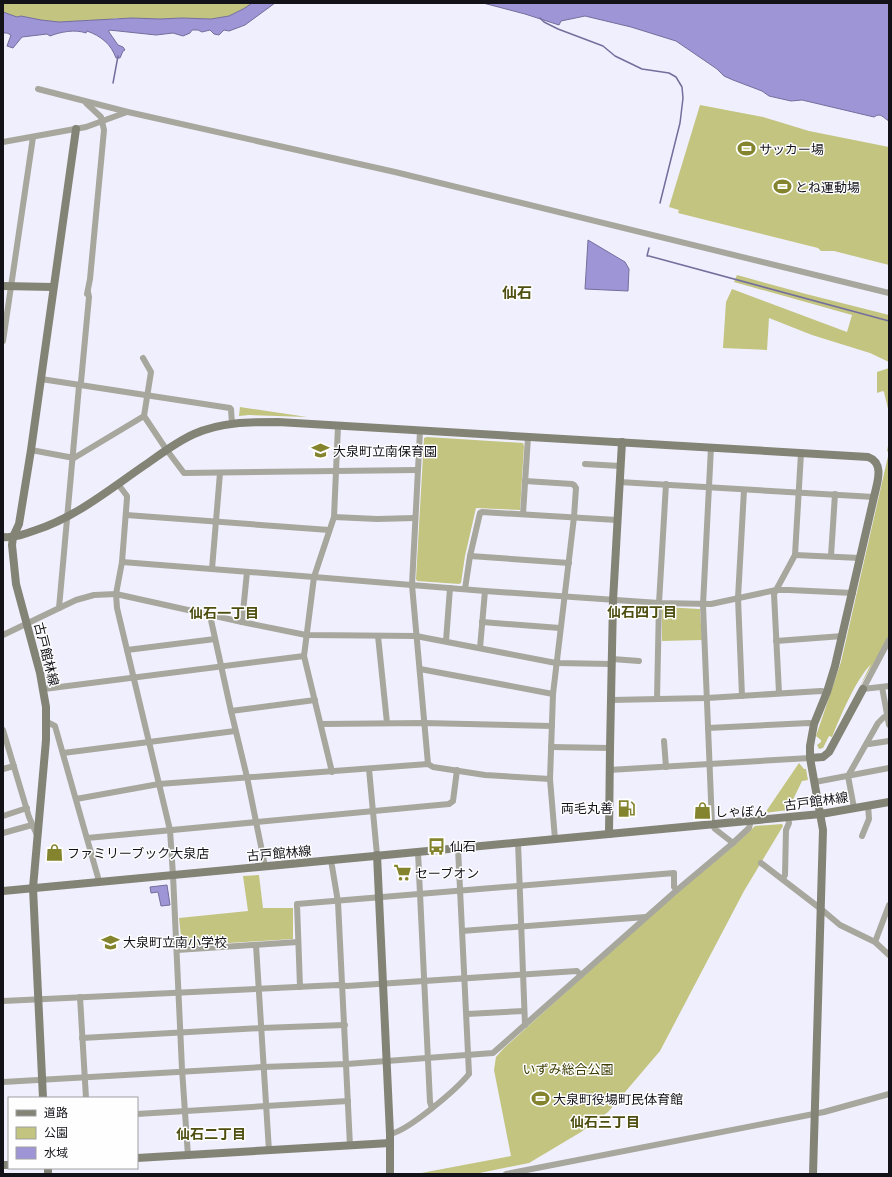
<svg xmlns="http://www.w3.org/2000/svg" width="892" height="1177" viewBox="0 0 892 1177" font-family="Montserrat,'Noto Sans JP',sans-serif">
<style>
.green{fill:#c2c480}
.water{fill:#9d95d5;stroke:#746e9d}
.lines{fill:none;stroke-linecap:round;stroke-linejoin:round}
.stream{stroke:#746e9d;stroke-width:1.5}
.street{stroke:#a7a79e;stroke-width:6}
.secondary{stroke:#838476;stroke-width:8}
.labels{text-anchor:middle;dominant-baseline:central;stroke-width:3;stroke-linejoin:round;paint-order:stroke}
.poi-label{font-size:13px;fill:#131219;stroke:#fefefe;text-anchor:start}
.street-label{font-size:13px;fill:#131219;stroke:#fefefe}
.park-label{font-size:13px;fill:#3c3c02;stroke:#fefefe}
.neighbourhood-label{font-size:14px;font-weight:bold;fill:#4e4e11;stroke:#fefefe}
.quarter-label{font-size:15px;font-weight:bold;fill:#4e4e11;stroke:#fefefe}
</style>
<rect width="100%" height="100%" fill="#f0effd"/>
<g class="green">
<polygon points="3,3 252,3 245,8 229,16 211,19 182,18 160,19 116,18 108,20 88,20 77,21 59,22 41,20 21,16 17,17 3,12"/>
<polygon points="700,105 763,117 809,131 889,147 889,265 834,251 821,251 818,248 678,213 679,210 669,207"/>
<polygon points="737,275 806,294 889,315 889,362 870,353 812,335 769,318 767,350 723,348 726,302 732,289 847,332 852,315 734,282"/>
<polygon points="889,368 889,413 884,392 883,391 877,393 877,372"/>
<polygon points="240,407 307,417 249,415 239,416"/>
<polygon points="427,437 523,443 524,446 520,510 476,508 465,556 461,583 459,584 417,581 416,579 424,438"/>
<path d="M 889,441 L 889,637 L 860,686 L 871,664 C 855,681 841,715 832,737 L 829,736 L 823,748 L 819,749 L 817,745 L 821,742 L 821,740 L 816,736 L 841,662 L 889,452 L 887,451 Z"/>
<polygon points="664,607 700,609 702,640 662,641 662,608"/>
<polygon points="799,763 804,769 806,769 808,780 802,781 788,810 765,813"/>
<polygon points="782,824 783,826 744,891 660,1051 608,1112 581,1132 529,1163 475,1174 416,1174 511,1156 494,1070 496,1057 504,1048 672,896 735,845 755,826"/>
<polygon points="259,875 263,908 293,908 293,939 182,946 179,918 248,911 243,876"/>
</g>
<g class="water">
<path d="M 252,3 L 275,3 L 245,25 L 229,31 L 224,30 L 219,35 L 214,34 L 210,30 L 202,32 L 198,30 L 192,30 L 190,33 L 183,36 L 173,33 L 156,35 L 109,30 L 109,32 L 118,45 L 123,47 L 125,50 L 123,51 L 120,58 L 116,58 C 111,44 101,36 87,31 L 86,33 C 75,29 60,32 50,36 L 47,34 L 22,37 L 13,48 L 7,46 L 11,35 L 7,33 L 3,33 L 3,12 L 17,17 L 21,16 L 41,20 L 59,22 L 132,18 L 160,19 L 182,18 L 211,19 L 229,16 L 245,8 Z"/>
<path d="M 483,3 L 889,3 L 889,121 C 883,118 881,112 874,117 L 802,100 L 791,101 L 769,96 L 762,91 L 733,80 L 724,76 L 717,69 L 676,41 L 631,27 L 585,16 L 561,21 L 559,25 L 525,14 Z"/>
<polygon points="588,240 625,262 629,269 628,291 585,289"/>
<polygon points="167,885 170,905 161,906 158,892 151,893 150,887"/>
</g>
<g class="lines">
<g class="stream">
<polyline points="540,18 544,22 558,29 603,46 615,56 642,69 669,73 676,77 682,87 683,98 680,123 660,203"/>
<polyline points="113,83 118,56"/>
<polyline points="649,248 647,256 649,256 889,321"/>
</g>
<g class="street">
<polyline points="38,89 128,112 395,172 889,293"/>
<polyline points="86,103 101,117 104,130 90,279 87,294"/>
<polyline points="3,142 86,127 127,112"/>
<polyline points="3,341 33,137"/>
<polyline points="143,358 151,372 144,416 166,449 184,473 417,470"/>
<polyline points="41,379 230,408 231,409 232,424"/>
<polyline points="420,431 412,585 428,764"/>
<polyline points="711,447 703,605 712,824 715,829 733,843"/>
<polyline points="31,450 74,458 144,416"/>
<polyline points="585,464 620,466"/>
<polyline points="525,481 572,484 574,485 576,488 574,517 553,694 550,779 555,839"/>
<polyline points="619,482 874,497"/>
<polyline points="523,514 528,437"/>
<polyline points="126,515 329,530"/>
<polyline points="334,517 377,519 415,518"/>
<polyline points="795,555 860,558"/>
<polyline points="470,556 569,563"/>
<polyline points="831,556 835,494"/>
<polyline points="122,562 314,577 485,591 659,603 711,604 776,590 789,590 853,593"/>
<polyline points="212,569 220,473"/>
<polyline points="465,589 470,556 480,513 482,512 617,520"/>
<polyline points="59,608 79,386 81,382 89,297 88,292"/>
<polyline points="212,616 211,620 231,711 247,777 265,866"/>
<polyline points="242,622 247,572"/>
<polyline points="482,622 560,628"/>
<polyline points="3,635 76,600 94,595 116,594 122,562 127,498 127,496 118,484"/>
<polyline points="378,636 387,723"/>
<polyline points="889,640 863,689 889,686"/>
<polyline points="446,641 450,588"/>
<polyline points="776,641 843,636"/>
<polyline points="480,648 485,591"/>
<polyline points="127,650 215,639"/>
<polyline points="612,659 639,661"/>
<polyline points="420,669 553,694"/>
<polyline points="882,687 889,725"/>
<polyline points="44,689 304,656"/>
<polyline points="779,693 774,594 795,555 801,453"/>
<polyline points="742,696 738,598 744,490"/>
<polyline points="657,699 659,603 666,484"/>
<polyline points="611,700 707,698 821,691 827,692"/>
<polyline points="231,711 315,700"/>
<polyline points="47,722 55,726 99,881"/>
<polyline points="321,724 424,723 552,726"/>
<polyline points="708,728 809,723 814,724"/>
<polyline points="3,730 29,817 37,835"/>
<polyline points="664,741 666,767"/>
<polyline points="867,743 869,744 889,741"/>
<polyline points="551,747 610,748"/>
<polyline points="63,753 235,731"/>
<polyline points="3,769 14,766"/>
<polyline points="369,769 377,855"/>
<polyline points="609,770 810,758"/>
<polyline points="332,772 304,656 314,577 334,517 338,426"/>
<polyline points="815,782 889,768"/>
<polyline points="76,799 159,784 428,764 433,767 485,775 550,779"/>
<polyline points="854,808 848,776 878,723 883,718 889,714"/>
<polyline points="3,816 27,808"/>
<polyline points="3,833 32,825"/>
<polyline points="862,836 869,819 868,805"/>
<polyline points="87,838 449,804 453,801 457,770"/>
<polyline points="518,842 525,1025"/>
<polyline points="418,852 430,1102 432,1108"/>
<polyline points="331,860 338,902 350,1146"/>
<polyline points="761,863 821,909 840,925 875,942 889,955"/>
<polyline points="783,879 785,875 786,830 789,823 788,817"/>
<polyline points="462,931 646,917"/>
<polyline points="875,942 889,905"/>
<polyline points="256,945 269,1151"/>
<polyline points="177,950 298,942"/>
<polyline points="300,987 297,904 674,873 674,887 677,890"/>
<polyline points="80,997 86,1098"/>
<polyline points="3,1001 338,985 347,986 577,971 581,975"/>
<polyline points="467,1014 524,1011"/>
<polyline points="82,1038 261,1028 345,1025"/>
<polyline points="3,1082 263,1067 347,1064 493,1053 677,890 733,843 749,828 751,820"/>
<polyline points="137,1114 348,1101"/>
<path d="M 390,1134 C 408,1131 457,1089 469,1074 L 458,848"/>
<polyline points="188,1156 182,1069 173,875 170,830 117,608 116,594 242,622 306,635 416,636 556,663 612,664"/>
<polyline points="506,1174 824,1112 889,1094"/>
</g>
<g class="secondary">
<polyline points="3,286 53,287"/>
<path d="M 3,537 C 15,538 24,534 36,530 C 76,517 110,489 145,465 C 161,454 176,442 194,434 C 221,422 249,422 278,422 L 868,457 C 885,463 877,483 874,497 L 835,666 L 827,692 L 814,724 L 810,746 L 810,758 L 823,830 L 813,1174"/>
<polyline points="810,758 823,757 829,752 863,689"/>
<polyline points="609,834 610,748 613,601 622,442"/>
<polyline points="377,855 390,1134 390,1174"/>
<polyline points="3,891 821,814 889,802"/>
<polyline points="43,1098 33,888 46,740 46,707 40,673 16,584 12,545 13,537 19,524 31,450 76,129"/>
<polyline points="137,1158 390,1143"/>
<polyline points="3,1165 9,1165"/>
<polyline points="48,1168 48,1174"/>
</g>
</g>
<defs>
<symbol id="stadium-bare" viewBox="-9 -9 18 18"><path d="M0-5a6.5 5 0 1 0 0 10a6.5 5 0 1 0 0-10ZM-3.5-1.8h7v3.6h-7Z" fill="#84842e" stroke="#fefefe" stroke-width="2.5" paint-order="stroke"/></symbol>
<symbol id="school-bare" viewBox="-9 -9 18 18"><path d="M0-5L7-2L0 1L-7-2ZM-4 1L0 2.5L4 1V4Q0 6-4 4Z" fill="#84842e" stroke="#fefefe" stroke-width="2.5" paint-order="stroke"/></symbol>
<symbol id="fuel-bare" viewBox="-9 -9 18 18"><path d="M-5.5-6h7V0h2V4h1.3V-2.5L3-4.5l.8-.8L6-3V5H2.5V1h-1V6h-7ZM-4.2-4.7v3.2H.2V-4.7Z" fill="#84842e" stroke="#fefefe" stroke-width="2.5" paint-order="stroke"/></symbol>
<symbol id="shop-bare" viewBox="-9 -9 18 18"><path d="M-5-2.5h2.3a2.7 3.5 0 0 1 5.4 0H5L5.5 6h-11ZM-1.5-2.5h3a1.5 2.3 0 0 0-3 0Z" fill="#84842e" stroke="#fefefe" stroke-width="2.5" paint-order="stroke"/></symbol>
<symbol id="bus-bare" viewBox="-9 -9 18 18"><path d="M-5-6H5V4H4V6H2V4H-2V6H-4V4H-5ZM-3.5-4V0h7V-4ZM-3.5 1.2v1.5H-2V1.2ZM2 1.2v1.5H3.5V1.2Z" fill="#84842e" stroke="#fefefe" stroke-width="2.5" paint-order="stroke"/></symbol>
<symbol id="supermarket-bare" viewBox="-9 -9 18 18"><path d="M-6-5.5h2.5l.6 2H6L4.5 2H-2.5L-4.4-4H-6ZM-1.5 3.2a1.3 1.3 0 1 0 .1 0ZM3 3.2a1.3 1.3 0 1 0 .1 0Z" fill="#84842e" stroke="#fefefe" stroke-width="2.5" paint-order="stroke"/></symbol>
</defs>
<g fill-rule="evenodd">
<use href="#stadium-bare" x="734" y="136" width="25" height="25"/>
<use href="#stadium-bare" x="770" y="174" width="25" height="25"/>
<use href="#school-bare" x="308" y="438" width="25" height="25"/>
<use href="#fuel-bare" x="614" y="796" width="25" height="25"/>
<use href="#shop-bare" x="690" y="798" width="25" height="25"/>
<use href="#bus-bare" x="424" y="834" width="25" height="25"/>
<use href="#shop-bare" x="42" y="840" width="25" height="25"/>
<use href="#supermarket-bare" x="390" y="860" width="25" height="25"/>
<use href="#school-bare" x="98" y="930" width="25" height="25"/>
<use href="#stadium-bare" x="528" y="1086" width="25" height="25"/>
</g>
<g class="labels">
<g class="poi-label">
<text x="759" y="149">サッカー場</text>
<text x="795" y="187">とね運動場</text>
<text x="333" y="451">大泉町立南保育園</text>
<text x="613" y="808" text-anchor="end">両毛丸善</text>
<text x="715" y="811">しゃぼん</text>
<text x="450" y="846">仙石</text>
<text x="67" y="853">ファミリーブック大泉店</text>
<text x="415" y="873">セーブオン</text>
<text x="123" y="942">大泉町立南小学校</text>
<text x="553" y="1099">大泉町役場町民体育館</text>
</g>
<g class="street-label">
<text transform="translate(47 654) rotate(76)">古戸館林線</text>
<text transform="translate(816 801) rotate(-8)">古戸館林線</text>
<text transform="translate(279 853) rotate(-5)">古戸館林線</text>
</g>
<g class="park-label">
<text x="568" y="1069">いずみ総合公園</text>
</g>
<g class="neighbourhood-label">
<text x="642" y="612">仙石四丁目</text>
<text x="224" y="613">仙石一丁目</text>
<text x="605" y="1122">仙石三丁目</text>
<text x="211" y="1134">仙石二丁目</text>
</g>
<g class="quarter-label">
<text x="517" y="292">仙石</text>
</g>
</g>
<rect width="892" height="1177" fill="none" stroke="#131219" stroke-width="8"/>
<rect x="8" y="1097" width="130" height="72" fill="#fefefe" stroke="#a0a0a2"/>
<rect x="16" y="1110" width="20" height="6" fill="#838476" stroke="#a0a0a2"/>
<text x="44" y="1117" font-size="12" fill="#131219">道路</text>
<rect x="16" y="1127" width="20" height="12" fill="#c2c480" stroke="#a0a0a2"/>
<text x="44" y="1137" font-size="12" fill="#131219">公園</text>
<rect x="16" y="1147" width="20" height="12" fill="#9d95d5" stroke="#a0a0a2"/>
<text x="44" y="1157" font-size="12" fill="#131219">水域</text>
</svg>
